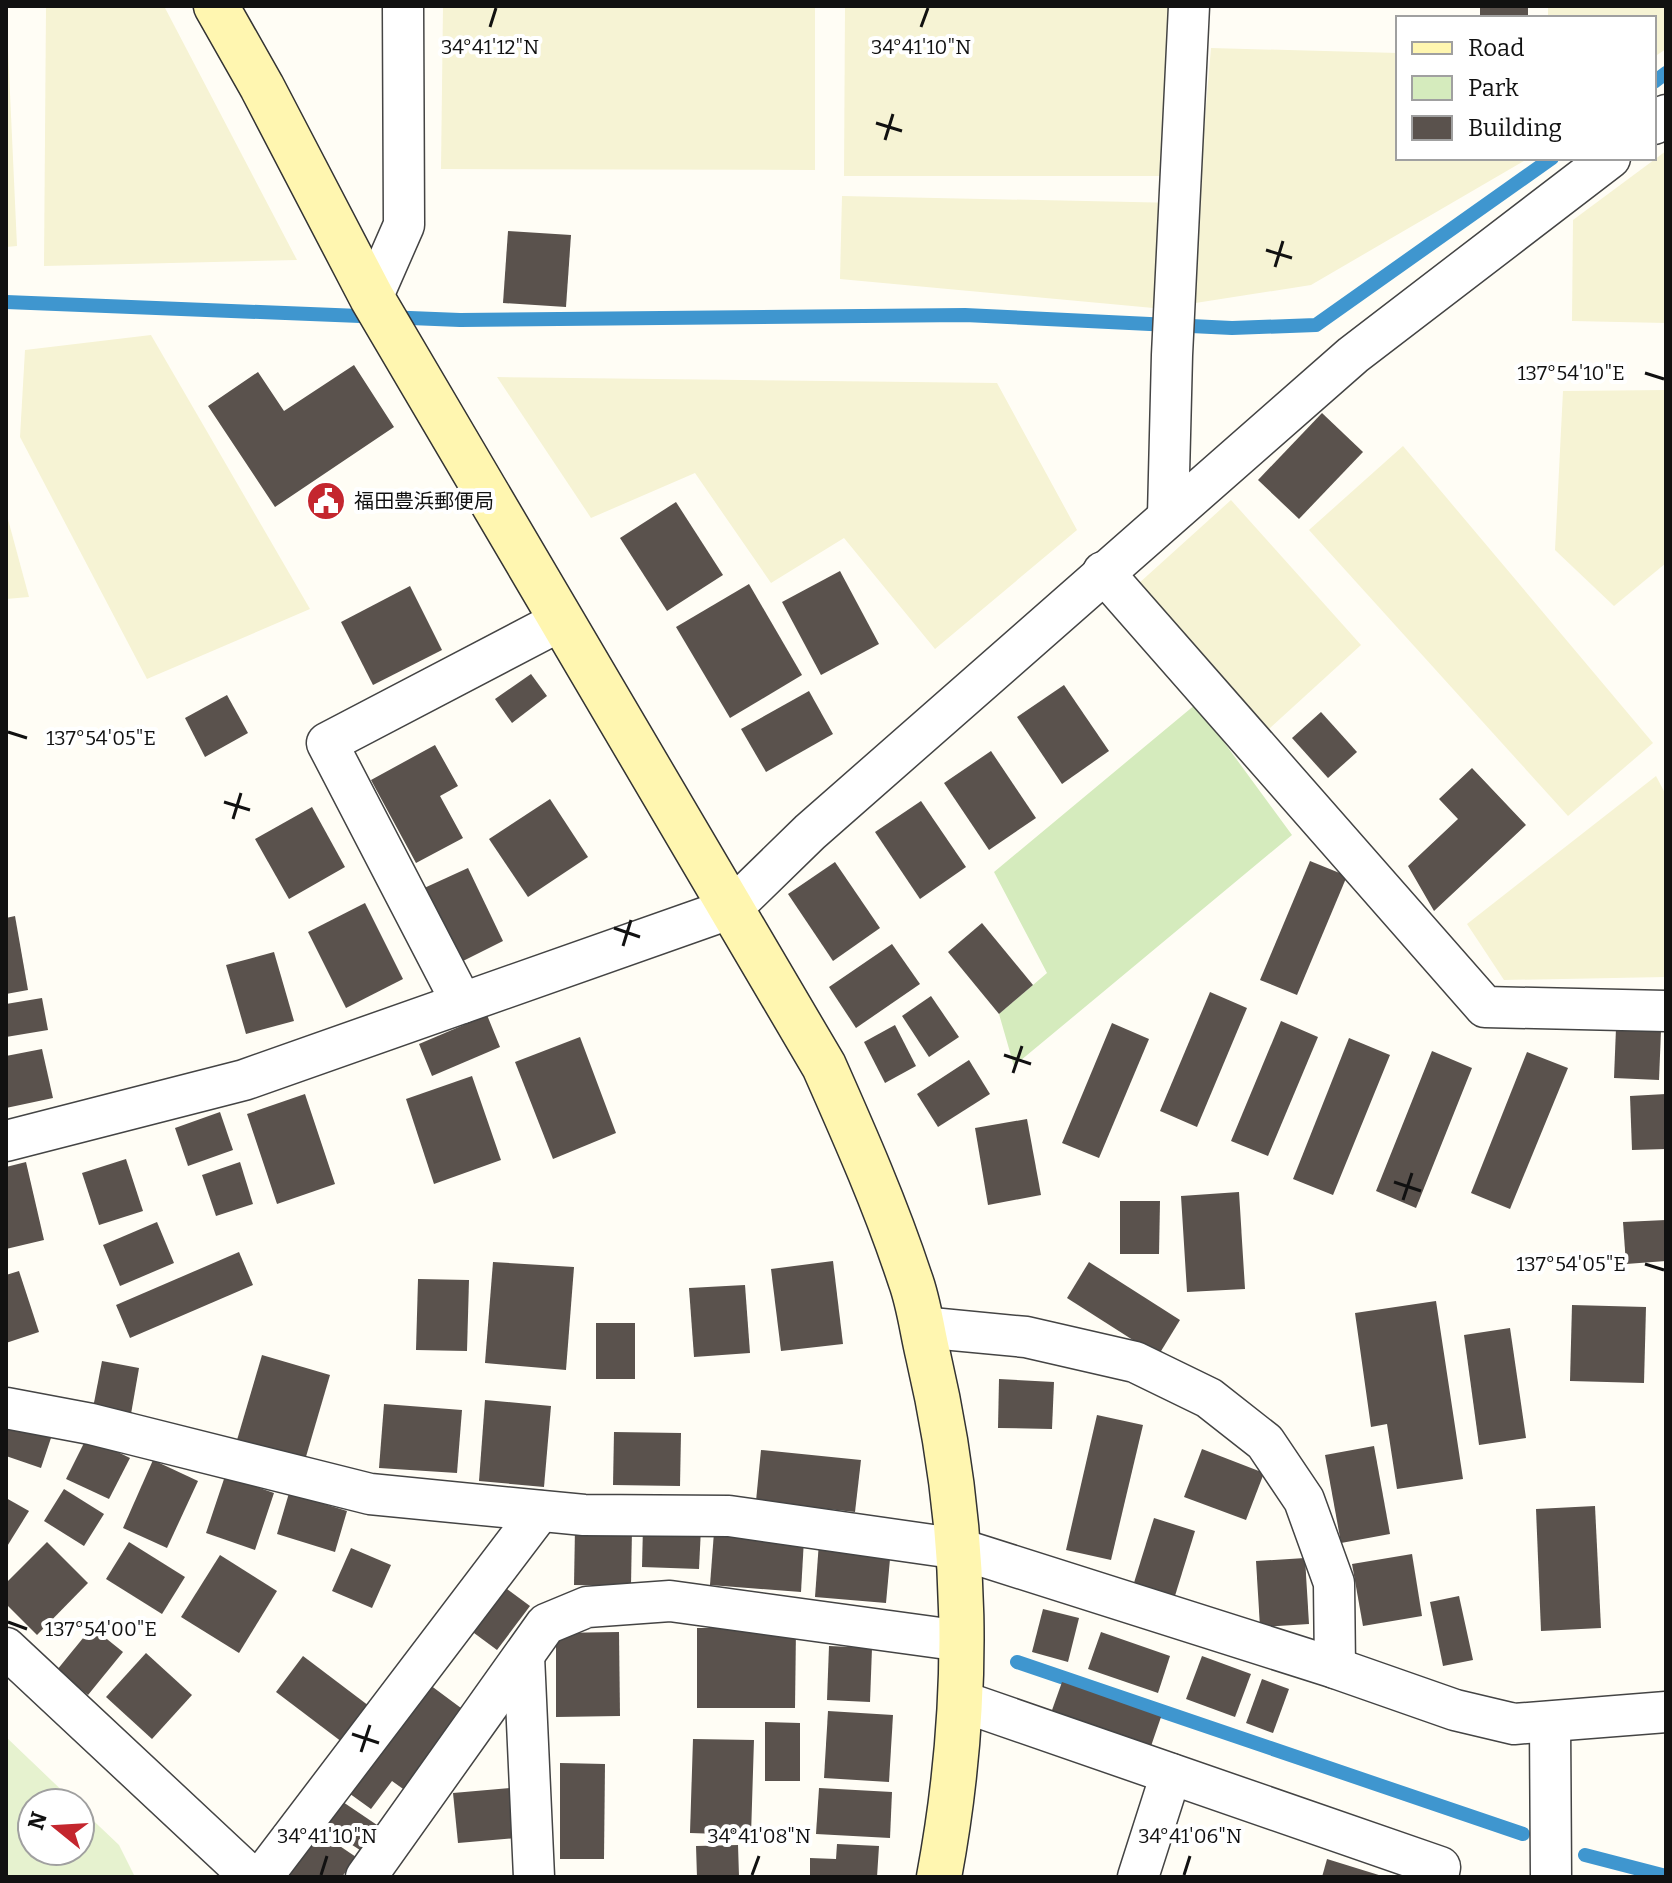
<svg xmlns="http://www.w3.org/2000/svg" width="1672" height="1883" viewBox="0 0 1672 1883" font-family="Bitter,'Noto Sans JP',serif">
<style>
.farmland{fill:#f6f3d4}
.green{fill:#d5ebbd}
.pitch{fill:#e6f2cf}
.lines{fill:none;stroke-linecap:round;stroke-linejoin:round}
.stream{stroke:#3f96cf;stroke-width:14}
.building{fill:#5a524d}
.street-casing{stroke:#444;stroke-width:43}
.secondary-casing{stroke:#333;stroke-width:47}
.street{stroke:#fff;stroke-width:40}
.secondary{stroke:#fff6b0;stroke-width:44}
.ticks{fill:none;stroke:#111;stroke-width:3}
.labels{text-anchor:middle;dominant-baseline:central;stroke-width:8;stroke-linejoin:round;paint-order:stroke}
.poi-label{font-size:20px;fill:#111;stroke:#fff;text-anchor:start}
.ticks-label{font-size:20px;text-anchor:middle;fill:#111;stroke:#fff;stroke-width:8;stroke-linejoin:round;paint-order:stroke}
</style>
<rect width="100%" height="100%" fill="#fffdf5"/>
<g class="farmland">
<polygon points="6,6 17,246 6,247"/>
<polygon points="46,6 164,6 297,260 44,266"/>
<polygon points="443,6 815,6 815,170 441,169"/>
<polygon points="845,6 1187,6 1181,176 844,176"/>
<polygon points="1548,6 1666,6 1666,49 1654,57 1654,18 1548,18"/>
<polygon points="1211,48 1398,53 1398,158 1529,158 1311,285 1189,304"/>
<polygon points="1666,151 1666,323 1572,321 1573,220"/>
<polygon points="842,196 1179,203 1175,310 840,279"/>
<polygon points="151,335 310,609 147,679 20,437 25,350"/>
<polygon points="497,377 997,383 1077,530 935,649 844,538 771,583 695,473 591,518"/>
<polygon points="1666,390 1666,563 1614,606 1555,550 1563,391"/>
<polygon points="1403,446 1653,743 1568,816 1309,530"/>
<polygon points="1231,500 1361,645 1269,729 1138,584"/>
<polygon points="6,512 29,597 6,599"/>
<polygon points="1656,776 1666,795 1666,977 1504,980 1467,924"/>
</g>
<polygon class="green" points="1196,704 1292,835 1014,1066 999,1014 1047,973 994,872"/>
<polygon class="pitch" points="6,1737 75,1803 32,1803 32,1851 80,1851 80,1808 119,1845 135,1877 6,1877"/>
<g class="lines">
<g class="stream">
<polyline points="1654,82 1666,73"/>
<polyline points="6,302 460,320 965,315 1232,328 1316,325 1552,158"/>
<polyline points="1017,1662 1523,1834"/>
<polyline points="1585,1855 1666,1876"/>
</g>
</g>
<g class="building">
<rect x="1480" y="6" width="48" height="12"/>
<polygon points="508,231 571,235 566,307 503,303"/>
<polygon points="354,365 394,427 275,507 208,406 258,372 284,411"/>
<polygon points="1322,413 1363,452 1299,519 1258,480"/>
<polygon points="676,502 723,575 667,611 620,538"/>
<polygon points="840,571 879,644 821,675 782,602"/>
<polygon points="749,584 802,675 730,718 676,627"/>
<polygon points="410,586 442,650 373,685 341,622"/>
<polygon points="531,674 547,696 512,723 495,699"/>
<polygon points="1064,685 1109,751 1062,784 1017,717"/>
<polygon points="809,691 833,734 766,772 741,729"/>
<polygon points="227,695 248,733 205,757 185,718"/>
<polygon points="1321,712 1357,752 1328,778 1292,738"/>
<polygon points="435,745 458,786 440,796 463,838 416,863 371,780"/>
<polygon points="991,751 1036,818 989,850 944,783"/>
<polygon points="1472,768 1526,825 1434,911 1408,866 1458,819 1439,799"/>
<polygon points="550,799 588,857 528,897 489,839"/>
<polygon points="921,801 966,867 920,899 875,832"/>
<polygon points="312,807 345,867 289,899 255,839"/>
<polygon points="1310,861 1347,876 1297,995 1260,980"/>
<polygon points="835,862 880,928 833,961 788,894"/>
<polygon points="468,868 503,941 457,964 422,889"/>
<polygon points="365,903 403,979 346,1008 308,932"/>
<polygon points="15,916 28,990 6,994 6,918"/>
<polygon points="982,923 1033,985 999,1014 948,952"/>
<polygon points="892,944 920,984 856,1028 829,987"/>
<polygon points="274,952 294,1021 246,1034 226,965"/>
<polygon points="1210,992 1247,1008 1197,1127 1160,1111"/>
<polygon points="931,996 959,1037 929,1057 902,1016"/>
<polygon points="42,998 48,1030 6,1037 6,1004"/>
<polygon points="487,1015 500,1047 432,1076 419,1044"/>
<polygon points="1281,1021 1318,1037 1268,1156 1231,1141"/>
<polygon points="1112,1023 1149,1039 1099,1158 1062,1143"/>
<polygon points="895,1025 916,1066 885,1083 864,1042"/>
<polygon points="1616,1028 1661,1031 1659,1080 1614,1078"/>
<polygon points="580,1037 616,1133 553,1159 515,1062"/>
<polygon points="1349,1038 1390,1055 1333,1195 1293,1179"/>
<polygon points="42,1049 53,1098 6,1108 6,1056"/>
<polygon points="1432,1051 1472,1068 1416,1208 1376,1191"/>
<polygon points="1527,1052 1568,1068 1510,1209 1471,1193"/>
<polygon points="969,1060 990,1094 938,1127 917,1094"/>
<polygon points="472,1076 501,1160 434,1184 406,1099"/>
<polygon points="305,1094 335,1184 277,1204 247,1114"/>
<polygon points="1666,1094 1666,1149 1632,1150 1630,1096"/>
<polygon points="220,1112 233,1150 188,1166 175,1128"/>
<polygon points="1027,1119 1041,1195 988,1205 975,1128"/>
<polygon points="126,1159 143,1211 99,1225 82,1173"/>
<polygon points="26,1162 44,1240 6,1249 6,1167"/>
<polygon points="240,1162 253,1204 216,1216 202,1175"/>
<polygon points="1239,1192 1245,1289 1187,1292 1181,1196"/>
<polygon points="1120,1201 1160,1201 1159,1254 1120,1254"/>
<polygon points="1666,1220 1666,1261 1626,1264 1623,1222"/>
<polygon points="157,1222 174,1263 120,1286 103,1245"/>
<polygon points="239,1252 253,1285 130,1338 116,1305"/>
<polygon points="833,1261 843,1344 781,1351 771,1269"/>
<polygon points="493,1262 574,1267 566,1370 485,1363"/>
<polygon points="1089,1262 1180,1320 1158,1356 1067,1298"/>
<polygon points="19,1271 39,1332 6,1343 6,1275"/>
<polygon points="418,1279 469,1280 467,1351 416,1350"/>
<polygon points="745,1285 750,1353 694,1357 689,1288"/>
<polygon points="1436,1301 1463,1479 1397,1489 1387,1424 1371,1427 1355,1313"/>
<polygon points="1572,1305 1646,1307 1644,1383 1570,1381"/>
<rect x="596" y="1323" width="39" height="56"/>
<polygon points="1510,1328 1526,1438 1479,1445 1464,1335"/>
<polygon points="262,1355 330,1375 305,1460 237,1440"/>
<polygon points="102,1361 139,1368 131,1414 93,1408"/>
<polygon points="999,1379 1054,1382 1052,1429 998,1428"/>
<polygon points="485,1400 551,1406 544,1487 479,1481"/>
<polygon points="384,1404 462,1410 457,1473 379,1468"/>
<polygon points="1097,1415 1143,1425 1111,1560 1066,1550"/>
<polygon points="6,1420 52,1435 41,1468 6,1456"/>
<polygon points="614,1432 681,1433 680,1486 613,1485"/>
<polygon points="87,1437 130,1458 109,1499 66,1479"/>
<polygon points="1374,1446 1390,1534 1341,1543 1325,1455"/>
<polygon points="1202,1449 1264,1473 1246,1520 1184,1497"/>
<polygon points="761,1450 861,1460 855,1512 756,1501"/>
<polygon points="153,1460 198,1481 167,1548 123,1528"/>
<polygon points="225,1476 274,1493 255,1550 206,1533"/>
<polygon points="64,1489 104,1514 84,1546 44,1521"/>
<polygon points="289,1493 347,1511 335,1552 277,1534"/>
<polygon points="6,1498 29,1511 6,1548"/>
<polygon points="1595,1506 1601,1628 1541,1631 1536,1509"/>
<polygon points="1154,1518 1195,1531 1174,1599 1133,1586"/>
<polygon points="643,1526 701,1528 699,1569 642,1567"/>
<polygon points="575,1528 632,1529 631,1586 574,1585"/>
<polygon points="714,1532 804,1539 801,1592 710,1585"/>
<polygon points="47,1542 88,1583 37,1635 6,1604 6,1583"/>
<polygon points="129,1542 185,1577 162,1614 106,1579"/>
<polygon points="819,1542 891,1548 886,1603 815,1597"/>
<polygon points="351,1548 391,1565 372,1608 332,1591"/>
<polygon points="1412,1554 1422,1616 1363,1626 1352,1564"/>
<polygon points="220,1555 277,1591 239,1653 181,1617"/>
<polygon points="1305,1558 1309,1624 1260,1627 1256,1561"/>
<polygon points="503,1586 530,1606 497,1650 470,1630"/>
<polygon points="1459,1596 1473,1660 1443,1666 1430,1602"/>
<polygon points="1043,1609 1079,1618 1068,1662 1032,1652"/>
<polygon points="92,1627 123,1652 88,1695 57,1670"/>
<polygon points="697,1628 796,1628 795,1708 697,1708"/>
<polygon points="619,1632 620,1716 556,1717 556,1633"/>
<polygon points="1101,1632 1170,1656 1158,1693 1088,1669"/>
<polygon points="829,1646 872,1648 870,1702 827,1700"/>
<polygon points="146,1653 192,1695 152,1739 106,1697"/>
<polygon points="303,1656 373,1709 346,1745 276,1692"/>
<polygon points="1202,1656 1251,1674 1235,1717 1186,1699"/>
<polygon points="1262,1679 1289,1689 1273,1733 1246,1723"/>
<polygon points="426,1682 465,1711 406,1791 392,1781 371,1809 346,1791"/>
<polygon points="1062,1682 1161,1717 1150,1749 1051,1713"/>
<polygon points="828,1711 893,1715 889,1782 824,1778"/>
<polygon points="765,1722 800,1723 800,1781 765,1781"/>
<polygon points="693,1739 754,1740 751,1835 690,1833"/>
<polygon points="560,1763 605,1764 604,1859 560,1859"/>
<polygon points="511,1788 516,1838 458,1843 453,1793"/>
<polygon points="819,1788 892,1792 890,1838 816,1834"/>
<polygon points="340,1800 380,1827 363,1852 323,1826"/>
<polygon points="316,1830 356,1857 342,1877 284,1877"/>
<polygon points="837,1844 879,1846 877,1877 810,1877 810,1858 836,1859"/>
<polygon points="738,1845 739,1877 697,1877 696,1846"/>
<polygon points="1327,1859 1382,1876 1382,1877 1322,1877"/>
</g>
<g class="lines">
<defs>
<g id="street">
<polyline points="1654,124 1666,115"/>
<polyline points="372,298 404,225 403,6"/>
<polyline points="1168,515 1172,355 1189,6"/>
<polyline points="1103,572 1485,1007 1666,1011"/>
<polyline points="462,1003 327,743 562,620"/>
<polyline points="6,1141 244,1080 732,908 810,832 1353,355 1610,158"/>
<polyline points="921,1327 1026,1337 1135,1362 1209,1398 1265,1442 1304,1500 1334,1583 1335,1668"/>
<polyline points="6,1408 91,1424 370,1494 584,1515 729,1516 960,1549 1335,1668 1455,1710 1514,1724 1666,1712"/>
<polyline points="6,1648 251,1877"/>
<polyline points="524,1656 534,1877"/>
<polyline points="961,1701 1440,1867 1438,1877"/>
<polyline points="1550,1722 1551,1877"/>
<polyline points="262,1877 540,1511"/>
<polyline points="366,1877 546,1624 587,1607 670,1601 962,1641"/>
<polyline points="1138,1877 1171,1774"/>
</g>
<path id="secondary" d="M 216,6 L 262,87 L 372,298 L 824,1066 C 855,1136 886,1206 910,1279 C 919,1303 922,1330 928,1355 C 969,1530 972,1700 939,1877"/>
</defs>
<use href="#street" class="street-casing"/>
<use href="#secondary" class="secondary-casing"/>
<use href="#street" class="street"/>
<use href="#secondary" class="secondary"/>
</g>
<path class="ticks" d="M 490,27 L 496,8M 921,27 L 928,8M 876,123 L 902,131M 885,140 L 893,114M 1266,250 L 1292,258M 1275,267 L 1283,241M 1645,373 L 1664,379M 8,732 L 27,738M 224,802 L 250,810M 233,819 L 241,793M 614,928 L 640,937M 623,946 L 631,920M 1004,1055 L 1031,1064M 1013,1073 L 1022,1046M 1394,1182 L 1421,1191M 1403,1200 L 1412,1173M 1645,1264 L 1664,1270M 8,1622 L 27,1629M 352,1734 L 379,1743M 361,1752 L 370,1725M 321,1875 L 327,1856M 752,1875 L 759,1856M 1184,1875 L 1190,1856"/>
<defs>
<symbol id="civic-disc" viewBox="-11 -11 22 22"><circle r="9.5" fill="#c4262e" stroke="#fff"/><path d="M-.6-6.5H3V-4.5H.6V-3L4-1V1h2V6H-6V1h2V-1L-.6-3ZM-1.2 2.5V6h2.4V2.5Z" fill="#fff"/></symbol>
</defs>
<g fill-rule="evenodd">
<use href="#civic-disc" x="304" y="479" width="44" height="44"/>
</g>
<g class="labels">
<g class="poi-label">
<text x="354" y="501">福田豊浜郵便局</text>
</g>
</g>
<g class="ticks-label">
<text x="490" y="54">34°41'12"N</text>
<text x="921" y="54">34°41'10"N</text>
<text x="1571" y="380">137°54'10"E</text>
<text x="101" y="745">137°54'05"E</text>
<text x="1571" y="1271">137°54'05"E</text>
<text x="101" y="1636">137°54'00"E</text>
<text x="327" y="1843">34°41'10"N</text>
<text x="759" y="1843">34°41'08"N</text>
<text x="1190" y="1843">34°41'06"N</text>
</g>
<rect width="1672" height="1883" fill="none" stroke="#111111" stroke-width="16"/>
<rect x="1396" y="16" width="260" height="144" fill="#ffffff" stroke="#a0a0a0" stroke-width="2"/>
<rect x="1412" y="42" width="40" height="12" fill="#fff6b0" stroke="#a0a0a0" stroke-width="2"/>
<text x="1468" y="56" font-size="24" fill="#111111">Road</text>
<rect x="1412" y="76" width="40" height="24" fill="#d5ebbd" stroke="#a0a0a0" stroke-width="2"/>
<text x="1468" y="96" font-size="24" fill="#111111">Park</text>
<rect x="1412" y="116" width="40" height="24" fill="#5a524d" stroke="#a0a0a0" stroke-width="2"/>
<text x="1468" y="136" font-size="24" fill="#111111">Building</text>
<g transform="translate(56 1827) rotate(288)"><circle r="38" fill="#ffffff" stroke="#a0a0a0" stroke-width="2"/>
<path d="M0-6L14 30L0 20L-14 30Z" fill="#c4262e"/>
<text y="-12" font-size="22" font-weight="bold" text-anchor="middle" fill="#111111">N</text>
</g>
</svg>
